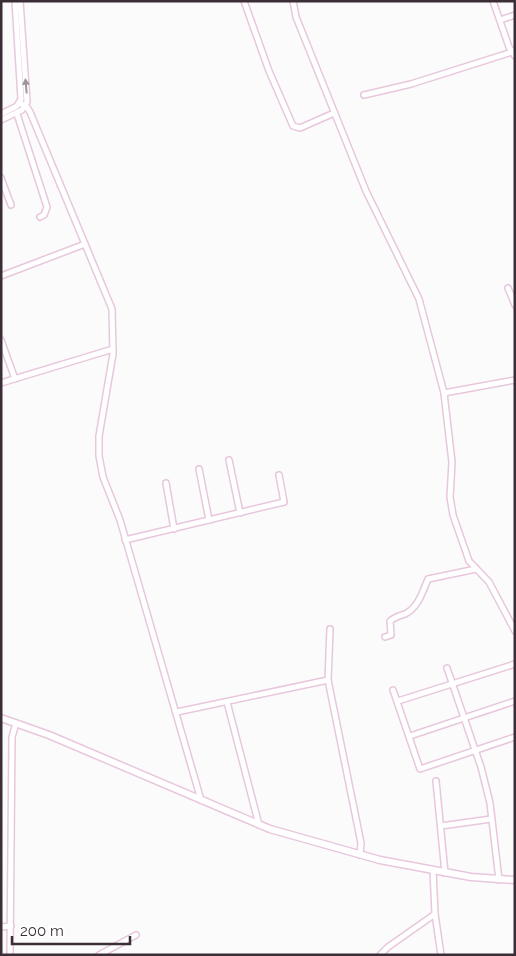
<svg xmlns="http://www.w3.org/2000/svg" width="516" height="956" viewBox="0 0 516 956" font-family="Raleway,sans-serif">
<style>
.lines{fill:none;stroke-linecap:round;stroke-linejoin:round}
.minor-casing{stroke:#e8c7dd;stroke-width:8}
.major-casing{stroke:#e8c7dd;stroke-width:9}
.minor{stroke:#fff;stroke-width:5}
.major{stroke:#fff;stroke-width:6}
.oneway{fill:#9d969b}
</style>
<rect width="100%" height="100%" fill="#fbfbfb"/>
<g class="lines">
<defs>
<g id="minor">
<polyline points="244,1 269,71 293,126 300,128 334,113"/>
<polyline points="293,1 296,17 366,191 419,299 444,393 515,380"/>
<polyline points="493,1 509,47 515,56"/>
<polyline points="500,20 515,15"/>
<polyline points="364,95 411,84 515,51"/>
<polyline points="20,103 26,106 30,112 112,309 113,354 99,436 99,456 103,477 120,520 201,800"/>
<polyline points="1,114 17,106 21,99 15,1"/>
<polyline points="17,114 47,207 44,215 40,217"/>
<polyline points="1,120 22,110 27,102 20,1"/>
<polyline points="1,178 11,205"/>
<polyline points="1,276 85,244"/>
<polyline points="508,288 515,305"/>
<polyline points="1,340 15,379"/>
<polyline points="1,383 113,349"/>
<polyline points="444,393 452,462 450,497 453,515 469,561 489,582 515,631"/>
<polyline points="229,460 240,513"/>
<polyline points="199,469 209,520"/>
<polyline points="166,483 174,529"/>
<polyline points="125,540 284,502 279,475"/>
<polyline points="330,629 328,680 361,843 360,855"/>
<path d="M 385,637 L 391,635 L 390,621 C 395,617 399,616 405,614 C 418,608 423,591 428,579 L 476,569"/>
<polyline points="447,668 481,767 490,803 499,880"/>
<polyline points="393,690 420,769 515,737"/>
<polyline points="398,701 515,664"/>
<polyline points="227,702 259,825"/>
<polyline points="177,712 328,680"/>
<polyline points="410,736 515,701"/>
<polyline points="436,781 445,873"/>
<polyline points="441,826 491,819"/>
<polyline points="433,870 435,914 441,955"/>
<polyline points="1,927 11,926"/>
<polyline points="10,955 12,737 16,723"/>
<polyline points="99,955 136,935"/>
<polyline points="380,955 388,947 435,914"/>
</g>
<polyline id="major" points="1,718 49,735 270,829 380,860 471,877 515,880"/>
</defs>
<use href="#minor" class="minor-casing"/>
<use href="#major" class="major-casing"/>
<use href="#minor" class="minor"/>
<use href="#major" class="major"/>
</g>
<defs><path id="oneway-solid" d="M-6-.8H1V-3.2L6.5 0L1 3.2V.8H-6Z" transform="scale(1.25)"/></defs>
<use class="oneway" href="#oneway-solid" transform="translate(26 86) rotate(-95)"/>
<rect width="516" height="956" fill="none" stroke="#3b2e37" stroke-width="5"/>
<path d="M12 936v8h118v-8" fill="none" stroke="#3b2e37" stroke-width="2.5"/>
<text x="20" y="936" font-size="15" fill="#3b2e37" stroke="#ffffff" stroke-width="4" paint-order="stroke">200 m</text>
</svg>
